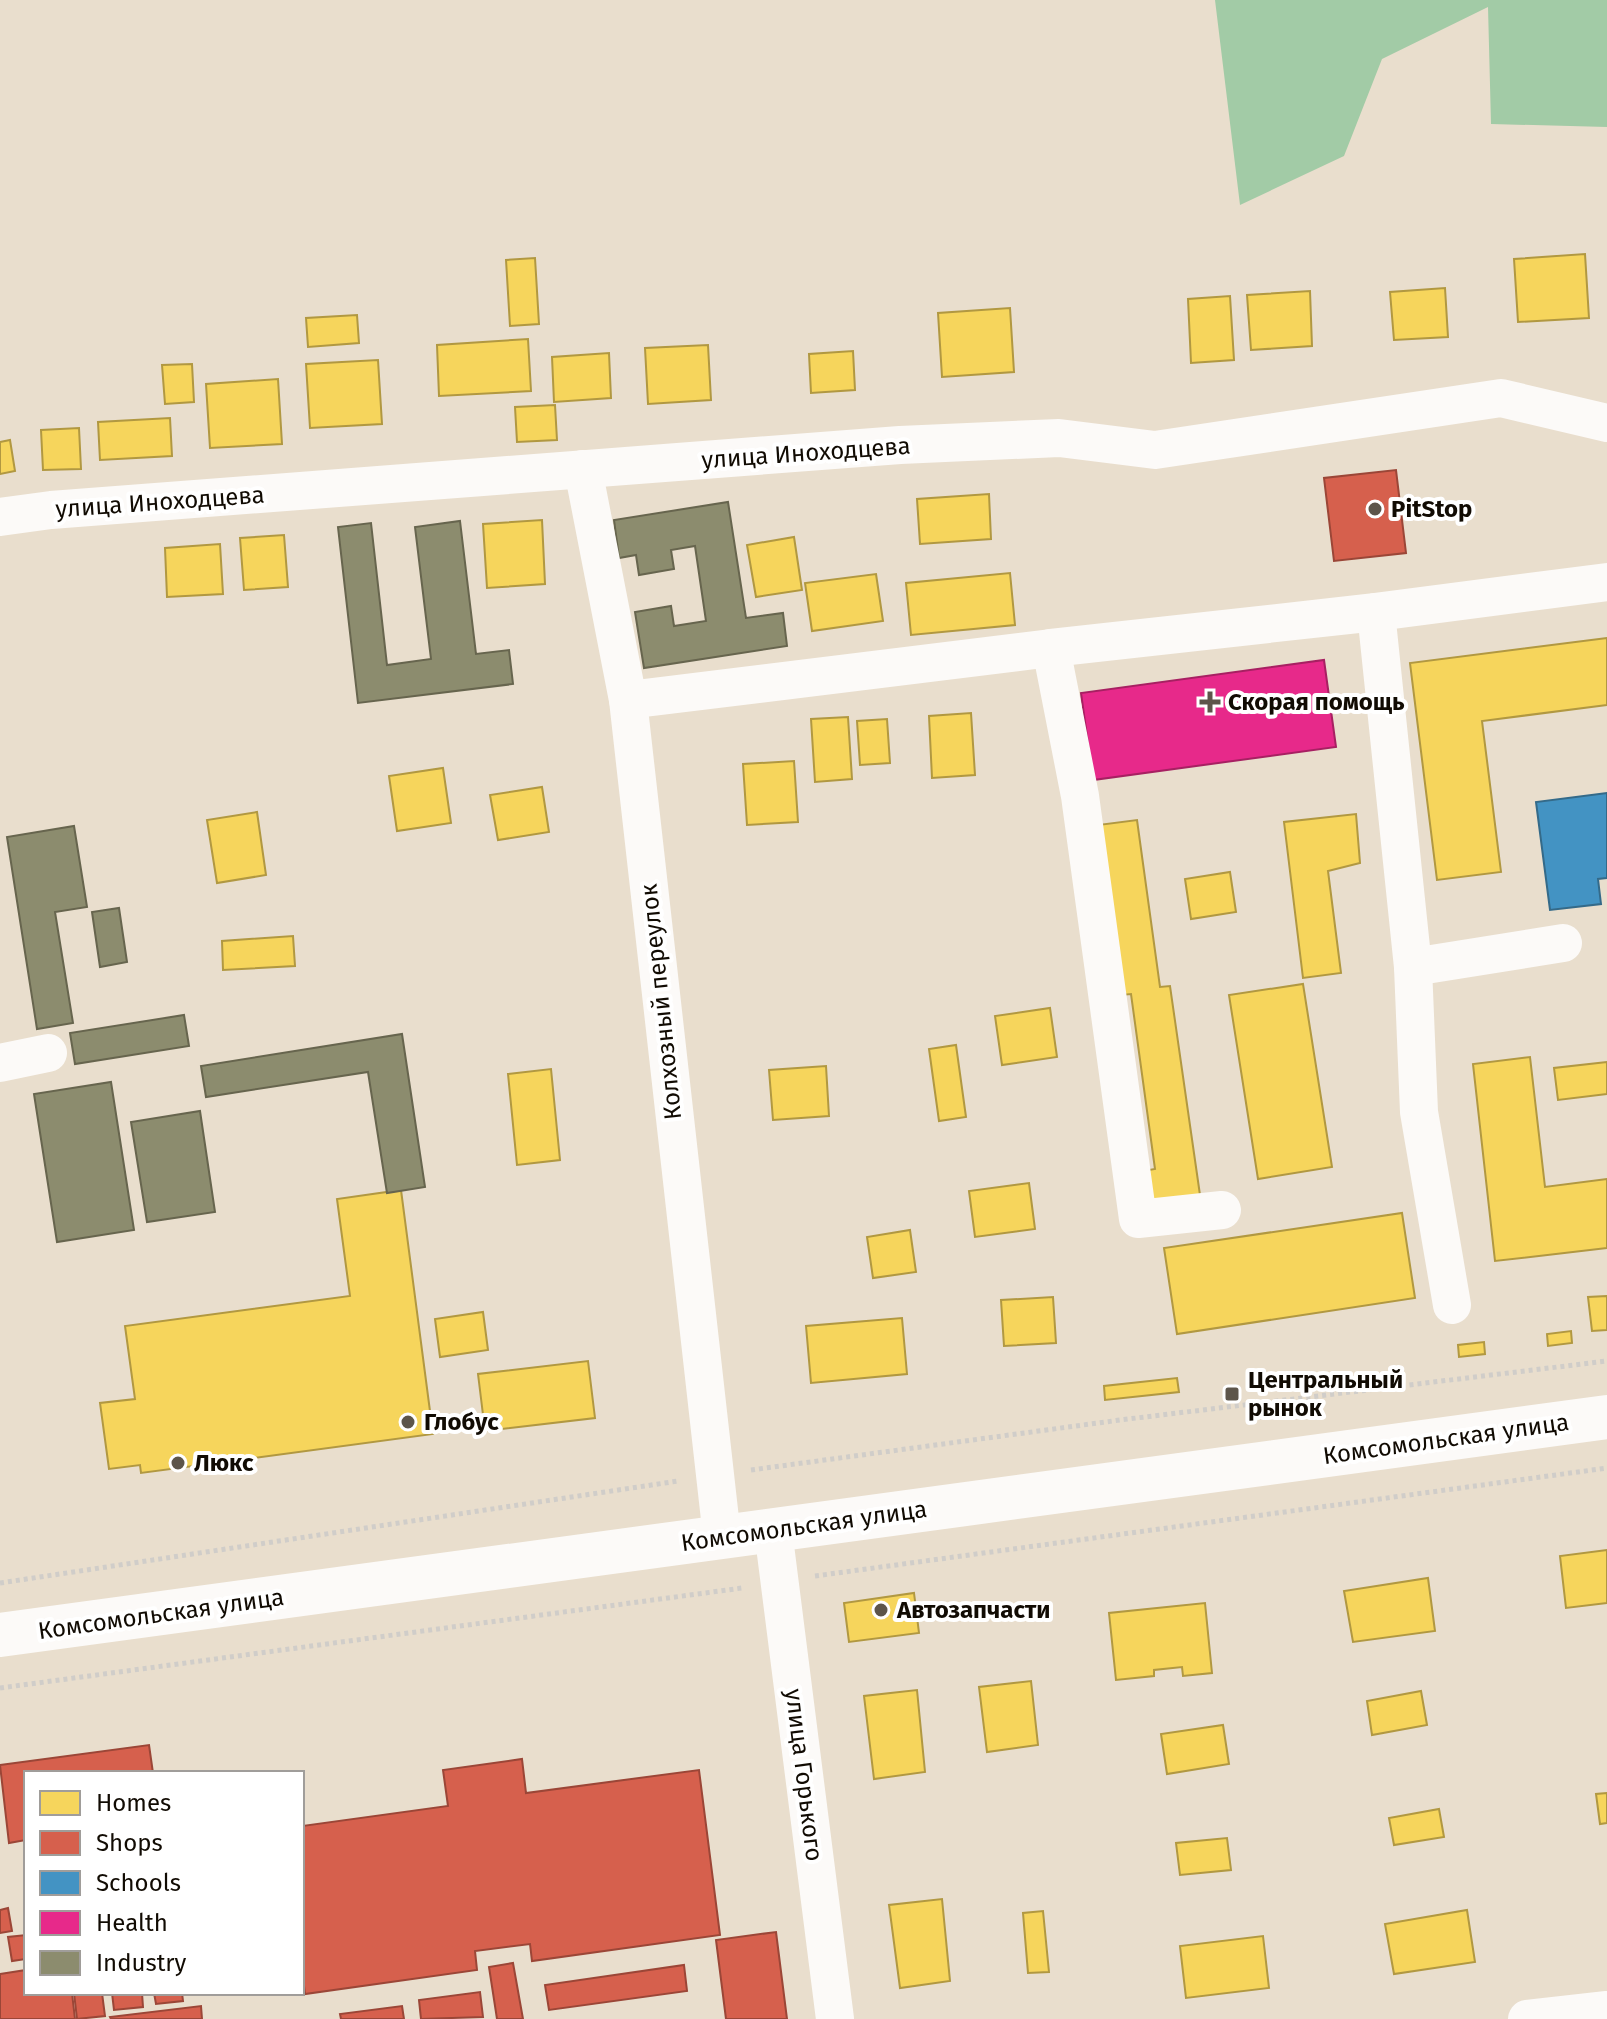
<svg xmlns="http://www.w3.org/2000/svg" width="1607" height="2019" viewBox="0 0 1607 2019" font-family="'Fira Sans',sans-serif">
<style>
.forest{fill:#a2cba6}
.homes{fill:#f6d55c;stroke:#b19841;stroke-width:2}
.shops{fill:#d6604d;stroke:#9b4637;stroke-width:2}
.schools{fill:#4393c3;stroke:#346a89;stroke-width:2}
.health{fill:#e7298a;stroke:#a72062;stroke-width:2}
.industry{fill:#8c8c6e;stroke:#67654e;stroke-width:2}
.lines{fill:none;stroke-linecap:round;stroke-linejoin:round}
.path{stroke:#d0cdc9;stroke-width:5;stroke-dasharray:4 4;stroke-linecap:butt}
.minor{stroke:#fcfaf8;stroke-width:38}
.major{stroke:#fcfaf8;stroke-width:44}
.poi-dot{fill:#5d554a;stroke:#fff;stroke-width:3}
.labels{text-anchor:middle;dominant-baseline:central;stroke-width:8;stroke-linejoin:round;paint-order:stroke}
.street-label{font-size:24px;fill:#110b03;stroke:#fff}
.poi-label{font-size:24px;font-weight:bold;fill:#110b03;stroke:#fff;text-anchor:start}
</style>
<rect width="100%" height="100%" fill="#e9decd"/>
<polygon class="forest" points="1215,0 1607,0 1607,127 1491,124 1488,7 1382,59 1344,156 1240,205"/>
<g class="homes">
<polygon points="1585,254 1589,318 1518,322 1514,259"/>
<polygon points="535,258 539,324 510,326 506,260"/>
<polygon points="1445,288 1448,337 1394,340 1390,292"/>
<polygon points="1310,291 1312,346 1251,350 1247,295"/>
<polygon points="1230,296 1234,360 1191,363 1188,299"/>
<polygon points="1010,308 1014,372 942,377 938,313"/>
<polygon points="357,315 359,343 308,347 306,318"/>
<polygon points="528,339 531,391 439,396 437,345"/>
<polygon points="708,345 711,400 648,404 645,348"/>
<polygon points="853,351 855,390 811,393 809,354"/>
<polygon points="609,353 611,398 554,402 552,357"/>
<polygon points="378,360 382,424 310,428 306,364"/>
<polygon points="192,364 194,402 165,404 162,365"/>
<polygon points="278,379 282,444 210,448 206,384"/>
<polygon points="555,405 557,440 517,442 515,407"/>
<polygon points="170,418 172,456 100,460 98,422"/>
<polygon points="79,428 81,469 43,470 41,430"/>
<polygon points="10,440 15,471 0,474 0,442"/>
<polygon points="989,494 991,539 920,544 917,499"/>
<polygon points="542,520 545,584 487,588 483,524"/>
<polygon points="284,535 288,587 244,590 240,538"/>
<polygon points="794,537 802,590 756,597 747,545"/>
<polygon points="220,544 223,594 167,597 165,548"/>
<polygon points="1010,573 1015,625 911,635 906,583"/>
<polygon points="876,574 883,621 812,631 805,583"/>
<polygon points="1607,638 1607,705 1482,721 1501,872 1437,880 1410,663"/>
<polygon points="971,713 975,775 932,778 929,716"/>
<polygon points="848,717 852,779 815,782 811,719"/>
<polygon points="887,719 890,763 860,765 857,721"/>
<polygon points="794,761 798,822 747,825 743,764"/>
<polygon points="443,768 451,823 397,831 389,776"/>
<polygon points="542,787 549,832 498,840 490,795"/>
<polygon points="257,812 266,875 217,883 207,820"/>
<polygon points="1356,814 1360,863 1328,871 1341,973 1303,978 1284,822"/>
<polygon points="1137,820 1160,987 1170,986 1200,1195 1147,1203 1143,1171 1155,1169 1131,994 1121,995 1098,825"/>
<polygon points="1230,872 1236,912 1191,919 1185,879"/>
<polygon points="293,936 295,966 223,970 222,941"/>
<polygon points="1303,984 1332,1167 1258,1179 1229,995"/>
<polygon points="1050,1008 1057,1057 1002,1065 995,1016"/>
<polygon points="956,1045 966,1117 939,1121 929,1049"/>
<polygon points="1530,1057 1545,1187 1607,1179 1607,1248 1495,1261 1473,1064"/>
<polygon points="1607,1062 1607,1094 1558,1100 1554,1068"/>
<polygon points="826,1066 829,1116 773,1120 769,1070"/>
<polygon points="551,1069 560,1160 517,1165 508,1074"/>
<polygon points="1029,1183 1035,1229 975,1237 969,1191"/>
<polygon points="401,1190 433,1434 141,1473 140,1465 109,1469 100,1403 135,1399 125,1326 350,1296 337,1199"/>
<polygon points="1402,1213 1415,1298 1177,1334 1164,1248"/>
<polygon points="910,1230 916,1272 873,1278 867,1237"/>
<polygon points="1607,1296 1607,1330 1592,1331 1588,1297"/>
<polygon points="1053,1297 1056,1343 1004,1346 1001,1300"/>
<polygon points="483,1312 488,1350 440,1357 435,1319"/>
<polygon points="902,1318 907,1374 811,1383 806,1326"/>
<polygon points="1571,1331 1572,1343 1548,1346 1547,1334"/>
<polygon points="1484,1342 1485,1354 1459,1357 1458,1345"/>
<polygon points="588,1361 595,1418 485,1431 478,1374"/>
<polygon points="1177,1378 1179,1392 1105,1400 1104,1386"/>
<polygon points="1607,1550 1607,1603 1566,1608 1560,1556"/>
<polygon points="1428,1578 1435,1631 1353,1642 1344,1591"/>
<polygon points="914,1593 919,1633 849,1642 844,1603"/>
<polygon points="1205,1603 1212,1673 1183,1676 1182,1667 1154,1670 1154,1676 1116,1680 1109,1613"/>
<polygon points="1031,1681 1038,1745 987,1752 979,1687"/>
<polygon points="917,1690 925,1772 874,1779 864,1696"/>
<polygon points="1421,1691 1427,1725 1372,1735 1367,1701"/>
<polygon points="1223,1725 1229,1764 1167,1774 1161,1734"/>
<polygon points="1607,1793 1607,1823 1600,1824 1596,1794"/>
<polygon points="1439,1809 1444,1837 1394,1845 1389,1818"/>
<polygon points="1227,1838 1231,1870 1180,1875 1176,1843"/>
<polygon points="942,1899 950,1981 900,1988 889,1905"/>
<polygon points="1467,1910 1475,1962 1394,1974 1385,1924"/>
<polygon points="1043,1911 1049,1972 1028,1973 1023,1913"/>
<polygon points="1263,1936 1269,1988 1186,1998 1180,1946"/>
</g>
<g class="shops">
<polygon points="1396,470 1406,553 1334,561 1324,478"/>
<polygon points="149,1745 153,1773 26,1773 26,1840 9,1843 0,1765"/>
<polygon points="522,1759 526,1793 699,1770 720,1935 532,1961 530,1944 475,1951 477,1970 305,1994 302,1969 302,1826 448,1806 443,1770"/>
<polygon points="8,1908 12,1931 0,1933 0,1910"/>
<polygon points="776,1932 787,2019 726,2019 716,1940"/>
<polygon points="26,1935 26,1959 12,1961 8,1937"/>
<polygon points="513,1963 523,2019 497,2019 489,1967"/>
<polygon points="684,1965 687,1991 549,2010 545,1985"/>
<polygon points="26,1970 26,1993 72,1993 75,2019 0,2019 0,1974"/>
<polygon points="480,1992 483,2017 421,2019 419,2000"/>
<polygon points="74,1993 102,1993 105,2016 77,2019"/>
<polygon points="112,1993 142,1993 143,2007 114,2010"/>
<polygon points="154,1993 182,1993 183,2001 156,2004"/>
<polygon points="201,2006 202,2019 111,2019 110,2017"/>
<polygon points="402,2006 404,2019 341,2019 340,2014"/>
</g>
<polygon class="schools" points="1607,793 1607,878 1598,879 1601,904 1550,910 1536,802"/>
<polygon class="health" points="1324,660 1336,747 1093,780 1081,693"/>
<g class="industry">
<polygon points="728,502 746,618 783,613 787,646 644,668 635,612 671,606 674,626 706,621 695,546 671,550 674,569 639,575 636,555 619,558 614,520"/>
<polygon points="460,521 476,654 509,650 513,684 358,703 338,527 371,523 387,665 431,659 415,527"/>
<polygon points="74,826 87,907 55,912 73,1023 37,1029 7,837"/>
<polygon points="119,908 127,962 100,967 92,912"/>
<polygon points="184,1015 189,1046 75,1064 70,1033"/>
<polygon points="402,1034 425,1187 387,1193 368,1072 206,1097 201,1066"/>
<polygon points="111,1082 134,1230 57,1242 34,1094"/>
<polygon points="200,1111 215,1212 147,1222 131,1122"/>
</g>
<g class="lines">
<g class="path">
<polyline points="751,1470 1120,1420 1607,1361"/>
<polyline points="815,1576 1607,1468"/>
<polyline points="0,1583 678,1481"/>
<polyline points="0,1688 742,1588"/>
</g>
<g class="minor">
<polyline points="583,469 628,700 722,1537"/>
<polyline points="0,517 51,510 900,445 1059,438 1155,450 1501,398 1607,423"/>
<polyline points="1376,612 1413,967 1563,943"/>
<polyline points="1051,648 1376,612 1607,582"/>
<polyline points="628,700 1051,648 1080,796 1138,1219 1222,1210"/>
<polyline points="1413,967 1419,1112 1452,1305"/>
<polyline points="0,1063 48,1053"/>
<polyline points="773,1530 835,2019"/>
<polyline points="1527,2019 1607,2010"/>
</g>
<polyline class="major" points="0,1635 1607,1417"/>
</g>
<g class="poi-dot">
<circle cx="1375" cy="509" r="8"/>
<path d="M1206 690h8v8h8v8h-8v8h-8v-8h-8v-8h8z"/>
<rect x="1224" y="1386" width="16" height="16" rx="4"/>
<circle cx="408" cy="1422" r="8"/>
<circle cx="178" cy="1463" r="8"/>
<circle cx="881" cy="1610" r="8"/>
</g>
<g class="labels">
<g class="street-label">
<text transform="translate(806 453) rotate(-4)">улица Иноходцева</text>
<text transform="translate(160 502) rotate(-4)">улица Иноходцева</text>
<text transform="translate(661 1002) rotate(-96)">Колхозный переулок</text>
<text transform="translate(1446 1439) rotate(-8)">Комсомольская улица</text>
<text transform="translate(804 1526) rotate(-8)">Комсомольская улица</text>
<text transform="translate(161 1614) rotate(-8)">Комсомольская улица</text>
<text transform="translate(804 1775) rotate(83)">улица Горького</text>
</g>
<g class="poi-label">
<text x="1391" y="509">PitStop</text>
<text x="1228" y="702">Скорая помощь</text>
<text x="1248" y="1380">Центральный<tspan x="1248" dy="28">рынок</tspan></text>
<text x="424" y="1422">Глобус</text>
<text x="194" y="1463">Люкс</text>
<text x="897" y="1610">Автозапчасти</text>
</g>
</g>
<rect x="24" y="1771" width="280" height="224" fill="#ffffff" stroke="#a09d9a" stroke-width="2"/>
<rect x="40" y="1791" width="40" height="24" fill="#f6d55c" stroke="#a09d9a" stroke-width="2"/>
<text x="96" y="1811" font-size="24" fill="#110b03">Homes</text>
<rect x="40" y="1831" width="40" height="24" fill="#d6604d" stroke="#a09d9a" stroke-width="2"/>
<text x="96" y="1851" font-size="24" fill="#110b03">Shops</text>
<rect x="40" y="1871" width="40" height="24" fill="#4393c3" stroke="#a09d9a" stroke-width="2"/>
<text x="96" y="1891" font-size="24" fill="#110b03">Schools</text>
<rect x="40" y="1911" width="40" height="24" fill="#e7298a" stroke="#a09d9a" stroke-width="2"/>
<text x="96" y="1931" font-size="24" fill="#110b03">Health</text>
<rect x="40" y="1951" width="40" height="24" fill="#8c8c6e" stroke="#a09d9a" stroke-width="2"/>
<text x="96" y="1971" font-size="24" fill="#110b03">Industry</text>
</svg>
